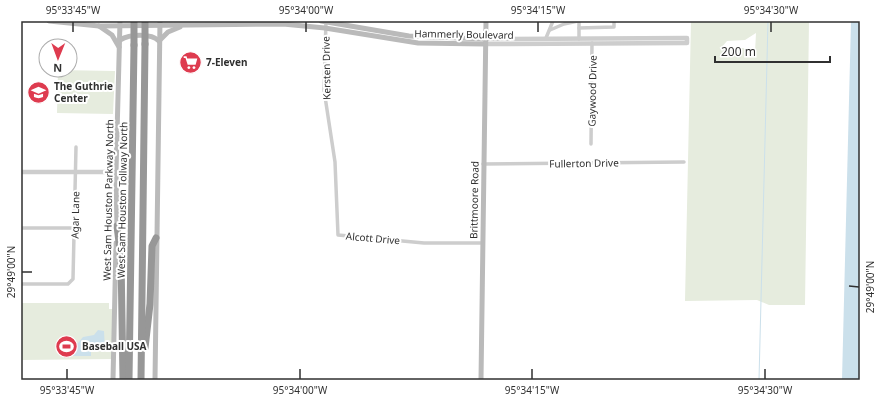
<svg xmlns="http://www.w3.org/2000/svg" width="881" height="401" viewBox="0 0 881 401" font-family="'Noto Sans',sans-serif">
<style>
.green{fill:#e6ecde;fill-rule:evenodd}
.water{fill:#cbe0eb}
.lines{fill:none;stroke-linecap:round;stroke-linejoin:round}
.stream{stroke:#cbe0eb;stroke-width:1}
.minor{stroke:#cdcdcd;stroke-width:3.5}
.tertiary{stroke:#cdcdcd;stroke-width:4.5}
.secondary{stroke:#bababa;stroke-width:5}
.motorway{stroke:#979797;stroke-width:7}
.motorway-bridge{stroke:#979797;stroke-width:7}
.ticks{fill:none;stroke:#303030;stroke-width:1.5}
.labels{text-anchor:middle;dominant-baseline:central;stroke-width:4;stroke-linejoin:round;paint-order:stroke}
.street-label{font-size:10px;fill:#303030;stroke:#fff}
.poi-label{font-size:10px;font-weight:bold;fill:#303030;stroke:#fff;text-anchor:start}
.neatline{fill:none;stroke:#303030;stroke-width:1.5}
.ticks-label{font-size:10px;text-anchor:middle;fill:#303030}
</style>
<rect width="100%" height="100%" fill="#fff"/>
<g class="green">
<path d="M 691,21 L 809,21 L 805,305 L 769,305 L 757,300 L 685,301 ZM 756,33 L 755,52 L 743,48 L 721,48 L 727,41 L 745,40 Z"/>
<polygon points="58,70 115,71 113,114 57,113"/>
<polygon points="21,303 109,303 109,309 115,309 114,359 21,360"/>
</g>
<g class="water">
<polygon points="851,21 860,21 860,380 842,380"/>
<polygon points="98,330 104,331 105,350 91,350 91,356 68,356 69,346 78,343 83,337 94,335"/>
</g>
<g class="lines">
<polyline class="stream" points="759,380 768,21"/>
<g class="minor">
<polyline points="326,21 324,90 335,162 338,235 424,243 482,243"/>
<polyline points="579,21 579,39"/>
<polyline points="579,28 614,27 614,21"/>
<polyline points="550,30 564,24 578,21"/>
<polyline points="546,38 553,21"/>
<polyline points="591,144 592,43"/>
<polyline points="483,164 684,162"/>
<polyline points="21,228 75,228"/>
<polyline points="21,284 68,284 73,279 76,147"/>
</g>
<g class="tertiary">
<polyline points="485,44 687,43 687,38 485,39"/>
<polyline points="21,172 116,172"/>
</g>
<g class="secondary">
<polyline points="49,21 99,26 283,24 325,28 418,43 485,44"/>
<polyline points="321,21 409,36 485,39"/>
<polyline points="99,26 112,35 119,47"/>
<path d="M 120,40 C 130,34 151,33 159,41"/>
<polyline points="159,41 168,32 180,27"/>
<polyline points="117,229 116,172 120,21"/>
<polyline points="113,380 116,243"/>
<polyline points="155,380 160,21"/>
<polyline points="481,380 486,21"/>
</g>
<g class="motorway">
<polyline points="117,226 121,258 123,380"/>
<polyline points="145,348 150,304 152,246 156,238"/>
<polyline points="129,380 134,45"/>
<polyline points="141,380 145,44"/>
</g>
<g class="motorway-bridge">
<polyline points="145,44 145,21"/>
<polyline points="134,45 134,21"/>
</g>
</g>
<path class="ticks" d="M 73,32 L 73,22M 306,32 L 306,22M 538,32 L 538,22M 771,32 L 771,22M 22,272 L 32,272M 849,286 L 859,287M 67,379 L 67,369M 300,379 L 300,369M 532,379 L 532,369M 765,379 L 765,369"/>
<defs>
<symbol id="supermarket-disc" viewBox="-11 -11 22 22"><circle r="9.5" fill="#de3b4f" stroke="#fff"/><path d="M-6-5.5h2.5l.6 2H6L4.5 2H-2.5L-4.4-4H-6ZM-1.5 3.2a1.3 1.3 0 1 0 .1 0ZM3 3.2a1.3 1.3 0 1 0 .1 0Z" fill="#fff"/></symbol>
<symbol id="school-disc" viewBox="-11 -11 22 22"><circle r="9.5" fill="#de3b4f" stroke="#fff"/><path d="M0-5L7-2L0 1L-7-2ZM-4 1L0 2.5L4 1V4Q0 6-4 4Z" fill="#fff"/></symbol>
<symbol id="stadium-disc" viewBox="-11 -11 22 22"><circle r="9.5" fill="#de3b4f" stroke="#fff"/><path d="M0-5a6.5 5 0 1 0 0 10a6.5 5 0 1 0 0-10ZM-3.5-1.8h7v3.6h-7Z" fill="#fff"/></symbol>
</defs>
<g fill-rule="evenodd">
<use href="#supermarket-disc" x="178" y="50" width="25" height="25"/>
<use href="#school-disc" x="26" y="80" width="25" height="25"/>
<use href="#stadium-disc" x="54" y="334" width="25" height="25"/>
</g>
<g class="labels">
<g class="street-label">
<text transform="translate(464 34) rotate(1)">Hammerly Boulevard</text>
<text transform="translate(326 68) rotate(-91)">Kersten Drive</text>
<text transform="translate(592 91) rotate(-89)">Gaywood Drive</text>
<text transform="translate(584 163) rotate(-1)">Fullerton Drive</text>
<text transform="translate(108 200) rotate(-89)">West Sam Houston Parkway North</text>
<text transform="translate(122 200) rotate(-89)">West Sam Houston Tollway North</text>
<text transform="translate(474 200) rotate(-89)">Brittmoore Road</text>
<text transform="translate(75 215) rotate(-89)">Agar Lane</text>
<text transform="translate(373 238) rotate(5)">Alcott Drive</text>
</g>
<g class="poi-label">
<text x="206" y="62">7-Eleven</text>
<text x="54" y="86">The Guthrie<tspan x="54" dy="12">Center</tspan></text>
<text x="82" y="346">Baseball USA</text>
</g>
</g>
<rect width="881" height="401" fill="none" stroke="#ffffff" stroke-width="44"/>
<g transform="translate(58 58) rotate(181)"><circle r="19" fill="#ffffff" stroke="#acacac"/>
<path d="M0-3L7 15L0 10L-7 15Z" fill="#de3b4f"/>
<text y="-6" font-size="11" font-weight="bold" text-anchor="middle" fill="#303030">N</text>
</g>
<path d="M715 56v6h115v-6" fill="none" stroke="#303030" stroke-width="2"/>
<text x="721" y="56" font-size="12" fill="#303030" stroke="#ffffff" stroke-width="3" paint-order="stroke">200 m</text>
<rect x="22" y="22" width="837" height="357" class="neatline"/>
<g class="ticks-label">
<text x="73" y="14">95°33'45"W</text>
<text x="306" y="14">95°34'00"W</text>
<text x="538" y="14">95°34'15"W</text>
<text x="771" y="14">95°34'30"W</text>
<text transform="translate(11 272) rotate(-90)" y="4">29°49'00"N</text>
<text transform="translate(870 287) rotate(-90)" y="4">29°49'00"N</text>
<text x="67" y="394">95°33'45"W</text>
<text x="300" y="394">95°34'00"W</text>
<text x="532" y="394">95°34'15"W</text>
<text x="765" y="394">95°34'30"W</text>
</g>
</svg>
